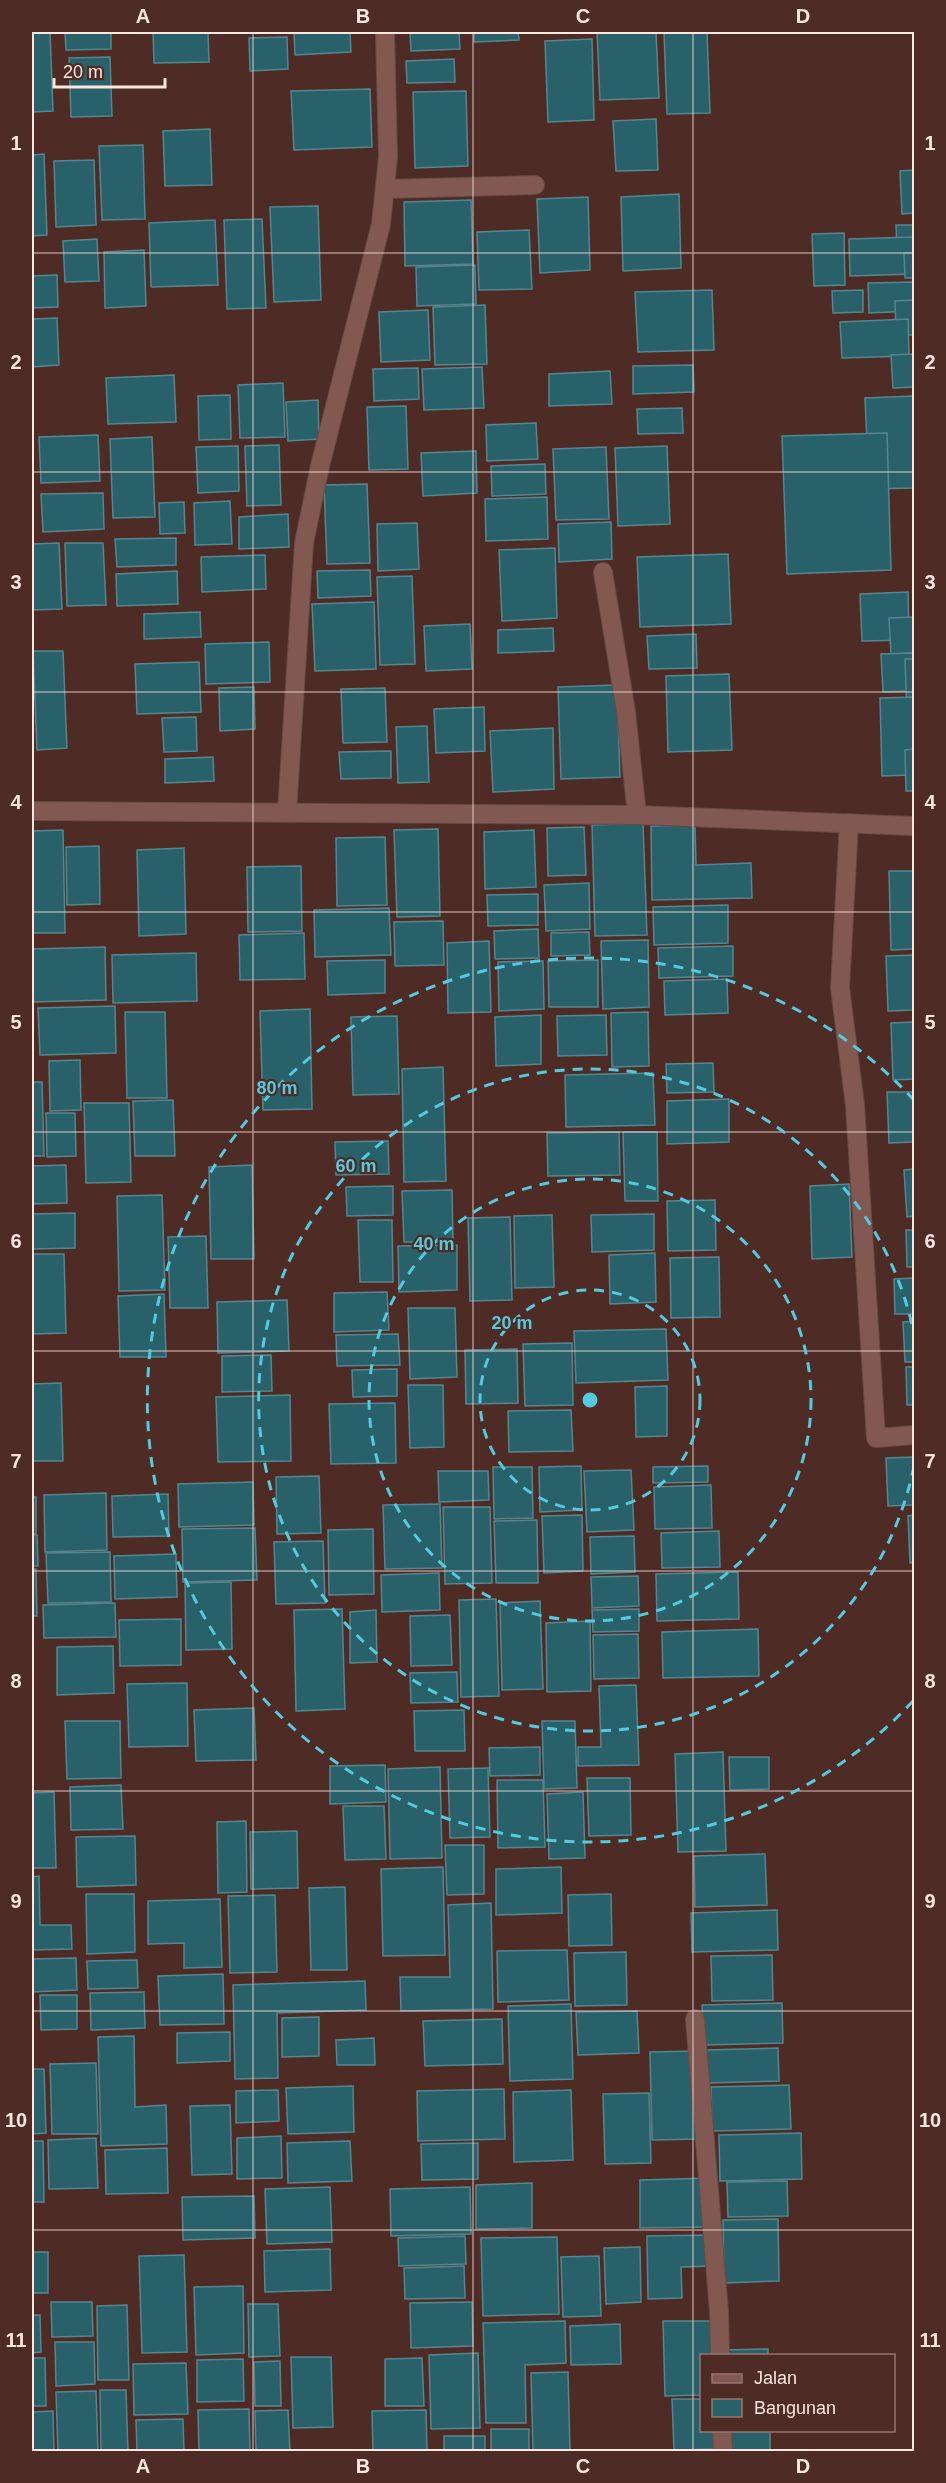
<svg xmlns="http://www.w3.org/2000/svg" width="946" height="2483" viewBox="0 0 946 2483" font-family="Helvetica,sans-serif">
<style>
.building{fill:#29616b;stroke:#55868f;stroke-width:1.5}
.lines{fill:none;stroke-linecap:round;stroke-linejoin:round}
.minor-casing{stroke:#684944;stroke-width:20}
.minor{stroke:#815952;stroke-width:18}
.grid{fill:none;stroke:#fee6e1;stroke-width:1.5;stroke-opacity:0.55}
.ring{fill:none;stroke:#54cade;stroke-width:3;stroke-dasharray:10 8}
.centre{fill:#54cade;stroke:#4f2b25;stroke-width:3}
.ring-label{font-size:18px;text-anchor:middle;font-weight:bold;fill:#54cade;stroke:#4f2b25;stroke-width:4.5;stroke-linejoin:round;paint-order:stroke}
.neatline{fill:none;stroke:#fee6e1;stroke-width:2}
.grid-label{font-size:20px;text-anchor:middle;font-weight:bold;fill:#fee6e1}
</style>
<rect width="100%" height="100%" fill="#4f2b25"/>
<g class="building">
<polygon points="32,32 50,32 53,111 32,112"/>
<polygon points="65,32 111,32 111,49 66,50"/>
<polygon points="153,32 208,32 209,62 154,63"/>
<polygon points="294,32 350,32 351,52 295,55"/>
<polygon points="410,32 459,32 460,49 411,51"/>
<polygon points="474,32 518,32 519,40 474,42"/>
<polygon points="597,32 656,32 659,98 600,100"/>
<polygon points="664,32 707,32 710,113 667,114"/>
<polygon points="287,37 288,69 250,71 249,38"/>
<polygon points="592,39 594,120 548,122 545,41"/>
<polygon points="110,57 112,116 71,117 69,58"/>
<polygon points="454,59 455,82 407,83 406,61"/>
<polygon points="370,89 372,147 294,150 291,91"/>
<polygon points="466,91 468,166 415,168 413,92"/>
<polygon points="656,119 658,170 616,171 613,121"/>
<polygon points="210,129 212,185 165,186 163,131"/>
<polygon points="143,145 145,219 102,220 99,146"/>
<polygon points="44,154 47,235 32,236 32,155"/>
<polygon points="94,160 96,225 56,227 54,161"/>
<polygon points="914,170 914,213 902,214 900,171"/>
<polygon points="679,194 681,268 623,271 621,197"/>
<polygon points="588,197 590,270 540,273 537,199"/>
<polygon points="471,200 473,264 405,266 404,202"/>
<polygon points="318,206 321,300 274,302 270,207"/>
<polygon points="262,219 266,308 227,309 224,220"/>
<polygon points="215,220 218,285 151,287 149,223"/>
<polygon points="896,225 914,225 914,251 897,252"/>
<polygon points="529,230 532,289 479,290 477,232"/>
<polygon points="844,233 845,285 814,286 812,234"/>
<polygon points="914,237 914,274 850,276 849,239"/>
<polygon points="97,239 99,281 65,282 63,241"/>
<polygon points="144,250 146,306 105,308 104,252"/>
<polygon points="904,253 914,253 914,278 905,278"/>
<polygon points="475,265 476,304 417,306 416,267"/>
<polygon points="57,275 58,307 32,308 32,276"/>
<polygon points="914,282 914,311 869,313 868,283"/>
<polygon points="712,290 714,350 638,352 635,292"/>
<polygon points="863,290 863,312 833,313 832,291"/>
<polygon points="914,300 914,335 896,335 895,301"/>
<polygon points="485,305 487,364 435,365 433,307"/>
<polygon points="428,310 430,360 381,362 379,312"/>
<polygon points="57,318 59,365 32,367 32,319"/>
<polygon points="908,319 909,356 842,358 840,322"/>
<polygon points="914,354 914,387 893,388 891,355"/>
<polygon points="693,365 694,392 633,394 633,366"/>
<polygon points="482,367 484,408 424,410 422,369"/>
<polygon points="418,368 419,399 374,401 373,369"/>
<polygon points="610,371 612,404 549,406 549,374"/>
<polygon points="174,375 176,422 108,424 106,378"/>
<polygon points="283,383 285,437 240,438 238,385"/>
<polygon points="230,395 231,439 199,440 198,396"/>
<polygon points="914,396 914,488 869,489 865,398"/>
<polygon points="318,400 319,439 288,441 286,402"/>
<polygon points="406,406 408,469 369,470 367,407"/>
<polygon points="682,408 683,433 638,434 637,409"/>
<polygon points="536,423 538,459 487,461 486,425"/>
<polygon points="887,433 891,570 787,574 782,436"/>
<polygon points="98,435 100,481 41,483 39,437"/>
<polygon points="152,437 155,517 113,518 110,439"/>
<polygon points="279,445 281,505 247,506 245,446"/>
<polygon points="238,446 239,491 198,493 196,447"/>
<polygon points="667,446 670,524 618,526 615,448"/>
<polygon points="606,447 609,519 556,520 553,449"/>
<polygon points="476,451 477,493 423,496 421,453"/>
<polygon points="545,464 546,494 492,496 491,466"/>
<polygon points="367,484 370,563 327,564 324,485"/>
<polygon points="103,493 104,529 43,532 41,494"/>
<polygon points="547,497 548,539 486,541 485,499"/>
<polygon points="230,501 232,544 195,545 194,503"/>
<polygon points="184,502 185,533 160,534 159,503"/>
<polygon points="288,514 289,547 239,549 239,517"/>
<polygon points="611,522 612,559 559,562 558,524"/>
<polygon points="417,523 419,569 378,571 377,524"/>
<polygon points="176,538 176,565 117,567 115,539"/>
<polygon points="59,543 62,609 32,610 32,544"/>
<polygon points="65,543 103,543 106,605 67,606"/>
<polygon points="555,548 557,618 502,621 499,550"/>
<polygon points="728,554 731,624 640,627 637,557"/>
<polygon points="265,555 266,589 202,592 201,557"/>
<polygon points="370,570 371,596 318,598 317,571"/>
<polygon points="177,571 178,604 117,606 116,574"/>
<polygon points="412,576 415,664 380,665 377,577"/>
<polygon points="908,592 909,640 862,641 860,594"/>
<polygon points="374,602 376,669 315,671 312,604"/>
<polygon points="200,612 201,637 144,639 144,614"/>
<polygon points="914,617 914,653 891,654 889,618"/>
<polygon points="470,624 472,669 426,671 424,626"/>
<polygon points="553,628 554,651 498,653 498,630"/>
<polygon points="696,634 697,668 649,669 647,636"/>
<polygon points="269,642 270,682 206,684 205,644"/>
<polygon points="33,651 63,651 67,748 37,750"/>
<polygon points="914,653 914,691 883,692 881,654"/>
<polygon points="905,659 914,659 914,746 908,746"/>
<polygon points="199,662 201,712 137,714 135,664"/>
<polygon points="729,674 732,750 668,752 666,676"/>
<polygon points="617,685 620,777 561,779 558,687"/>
<polygon points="254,687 255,729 220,731 219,688"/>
<polygon points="385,688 387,742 343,743 341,689"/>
<polygon points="914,697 914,775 882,776 880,698"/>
<polygon points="484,707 485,751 436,753 434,709"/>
<polygon points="196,717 197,751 164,752 162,718"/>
<polygon points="427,726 429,782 398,783 396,727"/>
<polygon points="553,728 554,789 493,792 490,731"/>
<polygon points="914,749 914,791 906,791 905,750"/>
<polygon points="391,751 391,778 341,779 339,752"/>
<polygon points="213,757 214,781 165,783 165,759"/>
<polygon points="643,823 647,935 595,936 592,825"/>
<polygon points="695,825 696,865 751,863 752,898 652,900 651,826"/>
<polygon points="584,827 586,875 548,876 547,828"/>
<polygon points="438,829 440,916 397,917 394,830"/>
<polygon points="63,830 65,933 32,933 32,831"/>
<polygon points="534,830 536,887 485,889 484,832"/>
<polygon points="385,837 387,905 337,906 336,838"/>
<polygon points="99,846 100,904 67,905 66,847"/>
<polygon points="184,848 186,934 139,936 137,850"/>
<polygon points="301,866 302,931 248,932 247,867"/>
<polygon points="889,871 914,871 914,949 891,950"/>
<polygon points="589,883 590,929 546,931 544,885"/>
<polygon points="538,894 538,925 488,926 487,895"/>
<polygon points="728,905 728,943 654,945 653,907"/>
<polygon points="389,908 391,955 315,957 314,910"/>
<polygon points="443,921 444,965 395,966 394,922"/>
<polygon points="538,929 539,958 495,959 494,931"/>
<polygon points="589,932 590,955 551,956 551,933"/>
<polygon points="304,933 305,979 240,980 239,935"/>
<polygon points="648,940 649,1007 603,1009 601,941"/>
<polygon points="489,941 491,1012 448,1013 447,943"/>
<polygon points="733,946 733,976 659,978 658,948"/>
<polygon points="105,947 106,1000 32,1002 32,949"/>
<polygon points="196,953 197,1001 113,1003 112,955"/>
<polygon points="914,955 914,1010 888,1011 886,956"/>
<polygon points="385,960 385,993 328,995 327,961"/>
<polygon points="598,960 598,1007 549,1007 548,961"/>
<polygon points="543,961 544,1009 499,1011 498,962"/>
<polygon points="727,979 728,1013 665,1015 664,981"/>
<polygon points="115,1006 116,1053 40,1055 38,1008"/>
<polygon points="310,1009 312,1109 263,1110 260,1011"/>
<polygon points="125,1012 165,1012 167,1098 127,1098"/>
<polygon points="648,1012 649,1066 612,1067 611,1013"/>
<polygon points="541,1015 541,1064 496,1066 495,1017"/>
<polygon points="606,1015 607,1055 558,1056 557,1016"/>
<polygon points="397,1016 399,1094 353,1095 351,1017"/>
<polygon points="914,1022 914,1079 893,1080 891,1023"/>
<polygon points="80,1060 81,1110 50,1111 49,1061"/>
<polygon points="713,1063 714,1092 667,1093 666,1064"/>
<polygon points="443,1067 446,1181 404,1182 402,1069"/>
<polygon points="653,1073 655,1125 566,1127 565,1075"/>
<polygon points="32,1082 42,1082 44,1156 32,1156"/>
<polygon points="887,1092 914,1092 914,1142 889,1143"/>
<polygon points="729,1099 729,1142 667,1144 667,1101"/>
<polygon points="173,1100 175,1156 135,1156 133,1101"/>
<polygon points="84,1103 129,1103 131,1182 86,1183"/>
<polygon points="46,1113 75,1113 76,1156 47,1157"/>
<polygon points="619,1132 620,1175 548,1176 547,1133"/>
<polygon points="623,1132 657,1132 658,1201 625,1201"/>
<polygon points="388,1141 389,1174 336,1175 335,1142"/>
<polygon points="66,1165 67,1203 32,1204 32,1166"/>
<polygon points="252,1165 254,1259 211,1259 209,1167"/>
<polygon points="914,1169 914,1216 907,1217 904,1170"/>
<polygon points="849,1184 852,1257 812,1259 810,1186"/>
<polygon points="393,1186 393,1215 347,1216 346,1187"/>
<polygon points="452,1190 453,1242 404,1242 402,1191"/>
<polygon points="162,1195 165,1290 119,1291 117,1196"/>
<polygon points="715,1200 716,1250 668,1251 667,1201"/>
<polygon points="75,1213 75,1248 32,1249 32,1214"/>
<polygon points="654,1214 654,1250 592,1252 591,1215"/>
<polygon points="552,1215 554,1287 515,1288 514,1216"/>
<polygon points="510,1217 512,1300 470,1301 468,1218"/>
<polygon points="358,1220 392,1220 393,1282 360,1282"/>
<polygon points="906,1230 914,1230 914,1267 907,1267"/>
<polygon points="206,1236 208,1308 170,1308 168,1237"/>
<polygon points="457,1245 457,1290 399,1292 398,1246"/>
<polygon points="655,1253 656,1302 610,1304 609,1255"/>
<polygon points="32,1254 64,1254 66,1333 32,1334"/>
<polygon points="719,1257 720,1317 671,1318 670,1258"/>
<polygon points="914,1278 914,1314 895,1314 894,1279"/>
<polygon points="387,1292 389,1330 334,1332 334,1293"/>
<polygon points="164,1294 166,1357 120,1357 118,1296"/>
<polygon points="287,1300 289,1351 218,1353 217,1302"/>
<polygon points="408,1308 455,1308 457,1377 410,1379"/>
<polygon points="914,1321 914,1362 905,1362 903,1322"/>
<polygon points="666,1329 668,1380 576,1383 574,1331"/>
<polygon points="398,1334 400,1365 337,1366 336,1335"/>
<polygon points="572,1343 573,1405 525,1406 523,1344"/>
<polygon points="517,1349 518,1403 466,1404 465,1350"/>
<polygon points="271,1355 272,1391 222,1392 222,1356"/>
<polygon points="906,1367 914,1367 914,1405 907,1405"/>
<polygon points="397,1369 397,1396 353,1397 352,1370"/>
<polygon points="61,1383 63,1461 32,1461 32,1384"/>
<polygon points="408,1385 443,1385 444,1447 410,1448"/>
<polygon points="667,1386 667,1436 636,1437 635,1387"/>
<polygon points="290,1395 291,1461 218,1462 216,1397"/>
<polygon points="395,1403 396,1463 331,1464 329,1404"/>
<polygon points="571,1410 573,1451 509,1452 508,1411"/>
<polygon points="914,1457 914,1505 888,1506 886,1458"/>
<polygon points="581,1466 582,1510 540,1512 539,1467"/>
<polygon points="708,1466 708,1482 653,1483 653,1467"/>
<polygon points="493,1467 532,1467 533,1518 494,1519"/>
<polygon points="631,1470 634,1530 587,1532 584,1471"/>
<polygon points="438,1471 488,1471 489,1500 439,1502"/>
<polygon points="319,1476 321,1533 277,1534 276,1477"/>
<polygon points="253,1482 254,1525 179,1527 178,1484"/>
<polygon points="711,1485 712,1528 655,1529 654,1487"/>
<polygon points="106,1493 107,1550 45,1552 44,1495"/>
<polygon points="168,1494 169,1536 113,1537 112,1496"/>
<rect x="32" y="1497" width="4" height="37"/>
<polygon points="440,1504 442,1568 385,1569 383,1505"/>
<polygon points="443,1507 490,1507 492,1583 445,1584"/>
<polygon points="582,1515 583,1571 544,1573 542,1516"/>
<polygon points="914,1515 914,1562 910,1563 908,1516"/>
<polygon points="537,1520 538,1583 496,1583 494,1521"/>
<polygon points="255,1528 257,1580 183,1582 182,1529"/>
<polygon points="373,1529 374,1594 329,1595 328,1530"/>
<polygon points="719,1531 720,1567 662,1568 661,1533"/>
<polygon points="32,1535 37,1535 38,1566 32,1566"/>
<polygon points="634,1536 635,1572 591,1574 590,1537"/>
<polygon points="323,1541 325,1603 276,1604 274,1542"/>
<polygon points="110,1552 111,1602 48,1603 46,1553"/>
<polygon points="176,1554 177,1597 115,1599 114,1556"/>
<polygon points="32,1569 36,1569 37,1616 32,1616"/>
<polygon points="738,1572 739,1619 657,1621 656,1574"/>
<polygon points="439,1573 440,1610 382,1612 381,1575"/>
<polygon points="638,1576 639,1606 592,1608 591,1577"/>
<polygon points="231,1582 232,1649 186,1650 185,1583"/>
<polygon points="496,1599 499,1696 461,1697 459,1600"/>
<polygon points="540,1601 543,1689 502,1690 500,1603"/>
<polygon points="115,1603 116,1637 44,1638 43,1605"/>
<polygon points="342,1609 345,1709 296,1711 294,1610"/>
<polygon points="639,1609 639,1631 593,1632 592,1610"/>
<polygon points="376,1610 377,1662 350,1663 350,1612"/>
<polygon points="450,1615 452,1665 411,1666 410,1616"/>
<polygon points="181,1619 181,1665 120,1666 119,1620"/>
<polygon points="590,1621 591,1691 547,1692 546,1623"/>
<polygon points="758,1629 759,1676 663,1678 662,1632"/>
<polygon points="638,1634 639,1678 594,1679 593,1635"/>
<polygon points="113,1646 114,1693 57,1695 57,1647"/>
<polygon points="457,1672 458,1702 411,1703 410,1673"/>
<polygon points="187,1683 188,1746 129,1747 127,1684"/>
<polygon points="636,1685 639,1765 578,1766 578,1747 601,1747 599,1686"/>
<polygon points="254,1708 256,1760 196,1761 194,1710"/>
<polygon points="464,1710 465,1751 415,1751 414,1711"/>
<polygon points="65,1721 120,1721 121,1778 67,1779"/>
<polygon points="542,1721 575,1721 577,1788 544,1789"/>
<polygon points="540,1747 540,1775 490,1776 489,1748"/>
<polygon points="723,1752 726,1851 678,1852 675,1754"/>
<polygon points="729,1757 769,1757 769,1789 730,1790"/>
<polygon points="385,1765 386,1802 330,1804 330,1766"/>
<polygon points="440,1767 442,1858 390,1859 388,1769"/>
<polygon points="488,1768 490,1837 450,1838 448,1769"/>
<polygon points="587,1778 630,1778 631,1835 589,1836"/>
<polygon points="497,1780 543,1780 545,1847 498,1848"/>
<polygon points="121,1785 123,1829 71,1830 70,1787"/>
<polygon points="54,1792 56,1868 32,1868 32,1793"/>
<polygon points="583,1792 585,1858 549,1859 547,1794"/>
<polygon points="343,1806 384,1806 386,1859 345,1860"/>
<polygon points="246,1821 247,1892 218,1893 217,1822"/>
<polygon points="297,1831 298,1888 251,1889 250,1832"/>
<polygon points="135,1836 136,1885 77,1887 76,1837"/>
<polygon points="445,1845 484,1845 484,1894 447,1895"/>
<polygon points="765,1854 767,1905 695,1907 694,1856"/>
<polygon points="443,1867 445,1955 383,1956 381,1869"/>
<polygon points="561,1867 562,1913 496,1915 496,1869"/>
<polygon points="39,1876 40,1925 71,1925 72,1949 32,1950 32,1877"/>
<polygon points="345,1887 347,1970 311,1970 309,1888"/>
<polygon points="86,1894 134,1894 135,1952 87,1954"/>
<polygon points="611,1894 612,1945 569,1946 568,1895"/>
<polygon points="275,1895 277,1972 230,1973 228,1896"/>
<polygon points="220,1899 222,1967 184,1968 184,1943 148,1944 148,1901"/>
<polygon points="491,1903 493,2009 401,2011 400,1977 450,1977 448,1905"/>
<polygon points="777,1910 778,1950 692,1952 691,1913"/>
<polygon points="567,1950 569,2000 498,2002 497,1951"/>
<polygon points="626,1952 627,2005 575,2006 574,1953"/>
<polygon points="772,1955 773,2000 712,2001 711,1956"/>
<polygon points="76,1958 77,1990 32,1992 32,1959"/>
<polygon points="137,1960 138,1988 88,1989 87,1961"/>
<polygon points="223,1974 224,2024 160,2025 158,1976"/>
<polygon points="365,1981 366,2010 277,2013 278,2078 235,2079 233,1985"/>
<polygon points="144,1992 145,2028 91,2030 90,1993"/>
<polygon points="40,1995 77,1995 77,2029 41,2030"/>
<polygon points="782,2003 783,2043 704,2045 702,2005"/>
<polygon points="571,2004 573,2079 510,2081 508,2006"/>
<polygon points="637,2011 639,2053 578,2055 576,2012"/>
<polygon points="319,2017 319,2056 282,2057 282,2018"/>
<polygon points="502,2019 503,2064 425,2066 423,2021"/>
<polygon points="230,2032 230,2061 177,2063 177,2033"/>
<polygon points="134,2036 135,2107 166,2105 167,2144 101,2146 98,2037"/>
<polygon points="374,2038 375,2065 337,2065 336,2040"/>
<polygon points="778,2048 779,2081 707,2083 706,2050"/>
<polygon points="697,2051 699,2139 652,2140 650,2052"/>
<polygon points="96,2063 98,2134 52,2134 50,2064"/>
<polygon points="32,2069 44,2069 46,2133 32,2134"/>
<polygon points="789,2085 791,2129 712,2131 711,2087"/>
<polygon points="353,2086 354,2132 288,2134 286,2088"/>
<polygon points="504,2089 505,2139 418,2141 417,2091"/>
<polygon points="278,2090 279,2121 236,2123 236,2091"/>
<polygon points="571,2090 573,2160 514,2162 513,2092"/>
<polygon points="649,2093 651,2163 605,2164 603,2094"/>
<polygon points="230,2105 232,2174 192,2175 190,2106"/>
<polygon points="801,2133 802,2179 720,2181 719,2135"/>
<polygon points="281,2136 282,2178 237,2179 237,2138"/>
<polygon points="96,2138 98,2188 49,2189 48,2140"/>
<polygon points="32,2141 43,2141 44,2202 32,2202"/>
<polygon points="350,2141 352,2181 288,2183 287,2143"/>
<polygon points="478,2143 478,2179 422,2180 421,2144"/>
<polygon points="167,2148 168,2193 106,2194 105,2150"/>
<polygon points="710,2178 712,2227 640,2228 640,2180"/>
<polygon points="787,2181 788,2216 728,2217 727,2182"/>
<polygon points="532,2183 532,2228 476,2229 476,2185"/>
<polygon points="330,2187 332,2242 267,2244 265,2189"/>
<polygon points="470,2187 471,2234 391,2236 390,2189"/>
<polygon points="254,2196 255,2238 183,2240 182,2197"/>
<polygon points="778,2219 779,2281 724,2283 723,2220"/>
<polygon points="713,2235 714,2266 681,2267 682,2298 648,2299 647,2236"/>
<polygon points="465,2236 466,2264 399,2266 398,2238"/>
<polygon points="557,2237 559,2314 483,2316 481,2238"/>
<polygon points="640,2247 641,2302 606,2304 604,2248"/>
<polygon points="330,2249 331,2290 265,2292 264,2251"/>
<rect x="32" y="2252" width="16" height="41"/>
<polygon points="184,2255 187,2352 142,2353 139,2256"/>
<polygon points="599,2256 601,2316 563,2317 561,2257"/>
<polygon points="464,2266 465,2298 405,2299 404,2268"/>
<polygon points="243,2286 244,2353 196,2355 194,2287"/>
<polygon points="51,2302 92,2302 93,2336 52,2337"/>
<polygon points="472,2302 473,2346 411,2348 410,2303"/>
<polygon points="248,2304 278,2304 280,2356 249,2357"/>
<polygon points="127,2305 129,2380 98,2380 97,2306"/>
<polygon points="32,2315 40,2315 41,2352 32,2353"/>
<polygon points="565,2321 566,2363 525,2365 526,2423 486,2423 483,2323"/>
<polygon points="663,2321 713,2321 714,2356 702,2356 702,2395 665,2396"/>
<polygon points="620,2324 621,2364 571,2365 570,2326"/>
<polygon points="55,2342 94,2342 95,2384 56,2386"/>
<polygon points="768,2349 768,2356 720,2356 720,2350"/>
<polygon points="478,2353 480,2428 431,2429 429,2355"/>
<polygon points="291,2357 331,2357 333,2427 293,2428"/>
<polygon points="32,2358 45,2358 46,2406 32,2406"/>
<polygon points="422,2358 424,2406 385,2406 385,2359"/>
<polygon points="243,2359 244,2401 197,2402 197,2360"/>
<polygon points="280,2361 281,2406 255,2406 254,2362"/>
<polygon points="186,2363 188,2414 134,2415 133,2364"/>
<polygon points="568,2372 570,2452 533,2452 531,2373"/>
<polygon points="100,2390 126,2390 128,2452 101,2452"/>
<polygon points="96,2391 98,2452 58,2452 56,2392"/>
<polygon points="672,2399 702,2399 702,2430 714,2430 714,2449 674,2450"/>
<polygon points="249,2409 250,2452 199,2452 198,2410"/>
<polygon points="288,2410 290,2452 256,2452 255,2411"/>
<polygon points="426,2410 427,2452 373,2452 372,2411"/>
<polygon points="53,2411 54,2452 32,2452 32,2412"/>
<polygon points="183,2419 184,2452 137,2452 136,2420"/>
<rect x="491" y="2429" width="38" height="23"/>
<rect x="722" y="2430" width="48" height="22"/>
<rect x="444" y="2436" width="41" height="16"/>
</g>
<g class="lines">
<defs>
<g id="minor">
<polyline points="386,189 535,185"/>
<polyline points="603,572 626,712 637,815"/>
<polyline points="32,811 637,815 914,826"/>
<polyline points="287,812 304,543 320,466 381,224 388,157 385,32"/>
<polyline points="849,823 840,988 855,1105 876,1438 914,1435"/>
<polyline points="695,2019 719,2312 720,2356"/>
<polyline points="722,2430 723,2452"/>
</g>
</defs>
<use href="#minor" class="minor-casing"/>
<use href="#minor" class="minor"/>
</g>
<path class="grid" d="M 253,32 L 253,2452M 473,32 L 473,2452M 693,32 L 693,2452M 32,253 L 914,253M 32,472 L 914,472M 32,692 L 914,692M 32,912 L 914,912M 32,1132 L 914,1132M 32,1351 L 914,1351M 32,1571 L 914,1571M 32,1791 L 914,1791M 32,2011 L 914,2011M 32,2230 L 914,2230"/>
<g class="ring">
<circle cx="590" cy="1400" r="110"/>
<circle cx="590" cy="1400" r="221"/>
<path d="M914 1466A331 331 0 1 1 914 1334"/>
<path d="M913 1701A442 442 0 1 1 913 1099"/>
</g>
<circle cx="590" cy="1400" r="9" class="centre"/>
<g class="ring-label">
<text x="277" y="1094">80 m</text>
<text x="356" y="1172">60 m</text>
<text x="434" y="1250">40 m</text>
<text x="512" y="1329">20 m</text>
</g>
<rect width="946" height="2483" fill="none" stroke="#4f2b25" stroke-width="66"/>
<rect x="700" y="2354" width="195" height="78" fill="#4f2b25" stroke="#957670" stroke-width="1.5"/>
<rect x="712" y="2374" width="30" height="9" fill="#815952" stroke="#957670" stroke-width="1.5"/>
<text x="754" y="2384" font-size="18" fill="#fee6e1">Jalan</text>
<rect x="712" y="2399" width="30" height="18" fill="#29616b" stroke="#957670" stroke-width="1.5"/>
<text x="754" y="2414" font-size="18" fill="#fee6e1">Bangunan</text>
<path d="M54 78v9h111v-9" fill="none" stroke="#fee6e1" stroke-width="3"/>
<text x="63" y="78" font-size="18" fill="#fee6e1" stroke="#4f2b25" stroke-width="4.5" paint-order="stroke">20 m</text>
<rect x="33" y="33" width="880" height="2417" class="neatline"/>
<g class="grid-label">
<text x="143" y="23">A</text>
<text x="363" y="23">B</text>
<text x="583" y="23">C</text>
<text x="803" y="23">D</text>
<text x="16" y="150">1</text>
<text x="930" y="150">1</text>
<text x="16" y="369">2</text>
<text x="930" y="369">2</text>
<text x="16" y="589">3</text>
<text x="930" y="589">3</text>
<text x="16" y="809">4</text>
<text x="930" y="809">4</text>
<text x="16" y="1029">5</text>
<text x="930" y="1029">5</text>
<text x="16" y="1248">6</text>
<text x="930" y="1248">6</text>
<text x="16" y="1468">7</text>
<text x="930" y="1468">7</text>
<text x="16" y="1688">8</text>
<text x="930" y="1688">8</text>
<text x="16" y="1908">9</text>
<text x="930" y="1908">9</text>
<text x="16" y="2127">10</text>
<text x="930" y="2127">10</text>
<text x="16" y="2347">11</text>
<text x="930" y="2347">11</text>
<text x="143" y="2473">A</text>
<text x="363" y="2473">B</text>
<text x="583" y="2473">C</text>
<text x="803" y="2473">D</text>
</g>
</svg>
